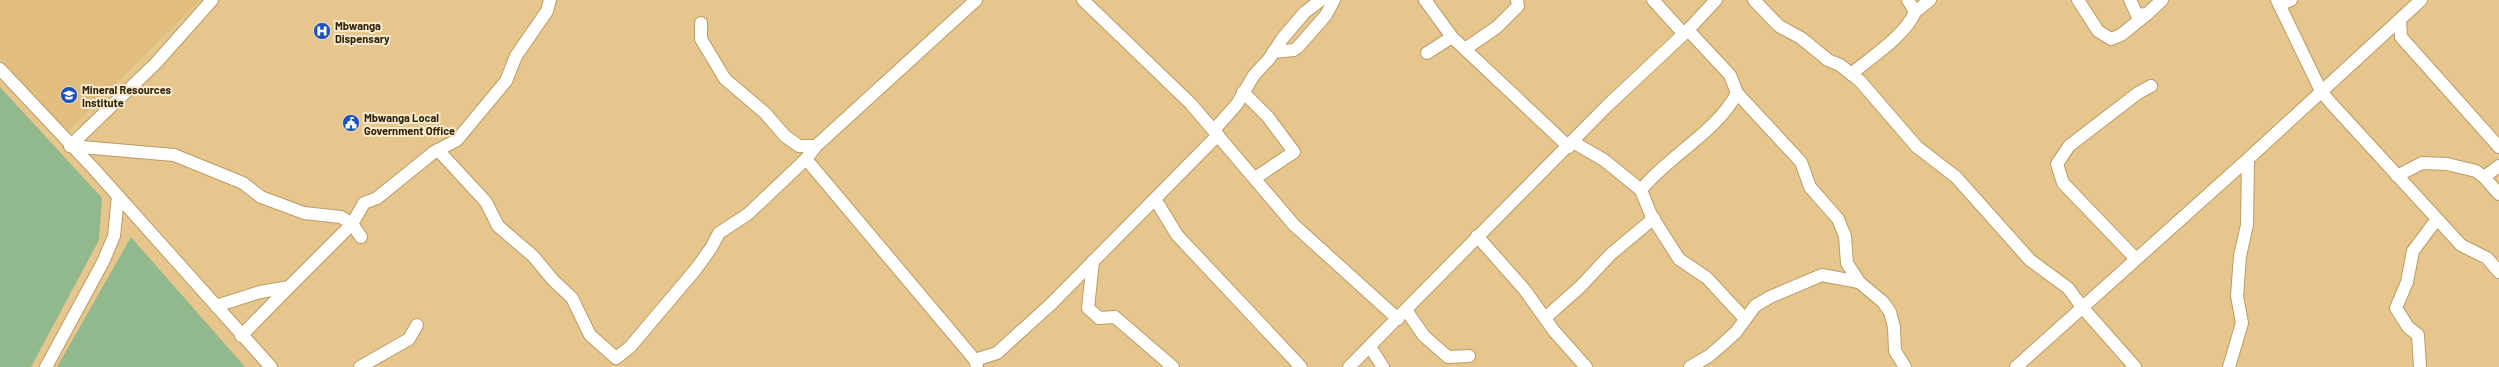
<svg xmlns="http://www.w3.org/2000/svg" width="2499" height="367" viewBox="0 0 2499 367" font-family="Barlow,sans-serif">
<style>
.built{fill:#e1be7d}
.green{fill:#92b98e}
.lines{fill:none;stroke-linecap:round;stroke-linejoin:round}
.minor-casing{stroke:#ba9c64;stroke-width:14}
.minor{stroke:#fff;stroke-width:12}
.labels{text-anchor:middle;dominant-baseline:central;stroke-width:4;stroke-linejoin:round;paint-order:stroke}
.poi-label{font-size:11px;font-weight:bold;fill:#2f230b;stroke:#f9e9cd;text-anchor:start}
</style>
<rect width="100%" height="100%" fill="#e6c68d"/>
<polygon class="built" points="0,0 200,0 67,132 0,58"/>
<g class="green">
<polygon points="0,87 102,198 99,240 31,367 0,367"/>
<polygon points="131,237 245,367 57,367"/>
</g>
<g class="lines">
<defs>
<g id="minor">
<polyline points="976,0 816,146 806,159 975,360 977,367"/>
<polyline points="1083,0 1191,104 1294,225 1398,319"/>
<polyline points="1425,0 1452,37 1569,147"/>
<polyline points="1653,0 1683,33"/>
<polyline points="1754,0 1779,26 1801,38 1828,60 1840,65 1860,81 1917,147 1956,177 2030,260 2068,288 2082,307 2135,367"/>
<polyline points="2078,0 2098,31 2111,39 2121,35 2147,14"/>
<polyline points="2130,0 2137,15 2147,14 2162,0"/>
<polyline points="2277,0 2321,91 2330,102 2461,245 2487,258 2499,272"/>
<polyline points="2279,5 2291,0"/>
<polyline points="1915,12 1930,0"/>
<polyline points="2400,20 2401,37 2499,147"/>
<polyline points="701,23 701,39 725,79 765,113 785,136 799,146 816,146"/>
<path d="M 1688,30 L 1730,75 L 1737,93 C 1717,132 1668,156 1641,190 L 1651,215 L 1679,259 L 1707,278 L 1745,319"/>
<polyline points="1465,49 1497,27 1518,6 1517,0"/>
<polyline points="1273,52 1294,50 1298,47 1326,15 1334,0"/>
<polyline points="1427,53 1452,37"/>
<polyline points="0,69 93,168 271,367"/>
<path d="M 1851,74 C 1870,58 1906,35 1915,12 L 1908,0"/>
<polyline points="1243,92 1268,117 1294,152 1255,178"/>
<polyline points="1737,93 1801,162 1810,187 1838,219 1845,236 1847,263 1859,282 1883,302 1890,312 1894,327 1895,351 1905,367"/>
<polyline points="1214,130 1237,104 1254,75 1269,59 1282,39 1305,12 1321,0"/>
<polyline points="1573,142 1604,160 1641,190"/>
<polyline points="70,146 174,155 243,183 261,197 304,213 341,217 352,224 361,237"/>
<polyline points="70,146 156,63 212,0"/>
<polyline points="438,150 486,202 498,226 533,256 553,280 572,298 590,335 616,358 630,347 696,269 711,248 719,233 748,214 806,159"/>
<polyline points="2397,176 2422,163 2447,164 2476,171 2484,177 2499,194"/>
<polyline points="2484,177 2499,166"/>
<polyline points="1155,199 1177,235 1301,367"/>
<polyline points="1477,236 1524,289 1554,331 1586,367"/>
<polyline points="2136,259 2063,183 2057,164 2069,146 2138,93 2151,86"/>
<polyline points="1093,261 1088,308 1099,318 1115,317 1173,367"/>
<polyline points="216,306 260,292 289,287 352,224 364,203 377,198 434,152 457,140 506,81 516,56 547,11 550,0"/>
<polyline points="1406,310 1424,336 1448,357 1469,356"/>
<polyline points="1545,318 1580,287 1611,254 1654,218"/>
<polyline points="241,336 289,287"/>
<polyline points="1370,347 1383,367"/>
<polyline points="975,360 997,353 1051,304 1218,135"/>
<polyline points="46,367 103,262 114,236 118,196"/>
<polyline points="360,367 409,339 417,325"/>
<polyline points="1349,367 1607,106 1688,30 1716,0"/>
<polyline points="1690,367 1709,356 1724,343 1736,332 1755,306 1770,297 1822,275 1859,282"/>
<polyline points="2016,367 2248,159 2421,0"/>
<polyline points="2229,367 2242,323 2237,296 2240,256 2247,225 2248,159"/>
<polyline points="2420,367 2418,335 2408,327 2396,308 2407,282 2413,251 2437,219"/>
</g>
</defs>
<use href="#minor" class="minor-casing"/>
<use href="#minor" class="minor"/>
</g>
<defs>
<symbol id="hospital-disc" viewBox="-11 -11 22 22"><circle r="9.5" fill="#1d52bf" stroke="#f9e9cd"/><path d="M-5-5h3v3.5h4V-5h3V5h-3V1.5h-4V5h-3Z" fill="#fff"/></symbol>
<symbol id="university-disc" viewBox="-11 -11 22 22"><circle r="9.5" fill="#1d52bf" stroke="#f9e9cd"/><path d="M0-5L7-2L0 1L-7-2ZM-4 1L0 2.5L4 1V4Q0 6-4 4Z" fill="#fff"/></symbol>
<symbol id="civic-disc" viewBox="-11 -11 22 22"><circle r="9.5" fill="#1d52bf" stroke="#f9e9cd"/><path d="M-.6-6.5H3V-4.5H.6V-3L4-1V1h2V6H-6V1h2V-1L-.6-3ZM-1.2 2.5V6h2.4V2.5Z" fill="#fff"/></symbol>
</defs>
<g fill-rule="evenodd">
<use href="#hospital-disc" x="312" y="21" width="20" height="20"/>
<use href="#university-disc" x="59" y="85" width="20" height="20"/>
<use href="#civic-disc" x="341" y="113" width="20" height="20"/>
</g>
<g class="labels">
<g class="poi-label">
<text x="335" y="25">Mbwanga<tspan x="335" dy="13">Dispensary</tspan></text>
<text x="82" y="89">Mineral Resources<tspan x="82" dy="13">Institute</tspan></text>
<text x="364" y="117">Mbwanga Local<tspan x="364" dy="13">Government Office</tspan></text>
</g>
</g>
</svg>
